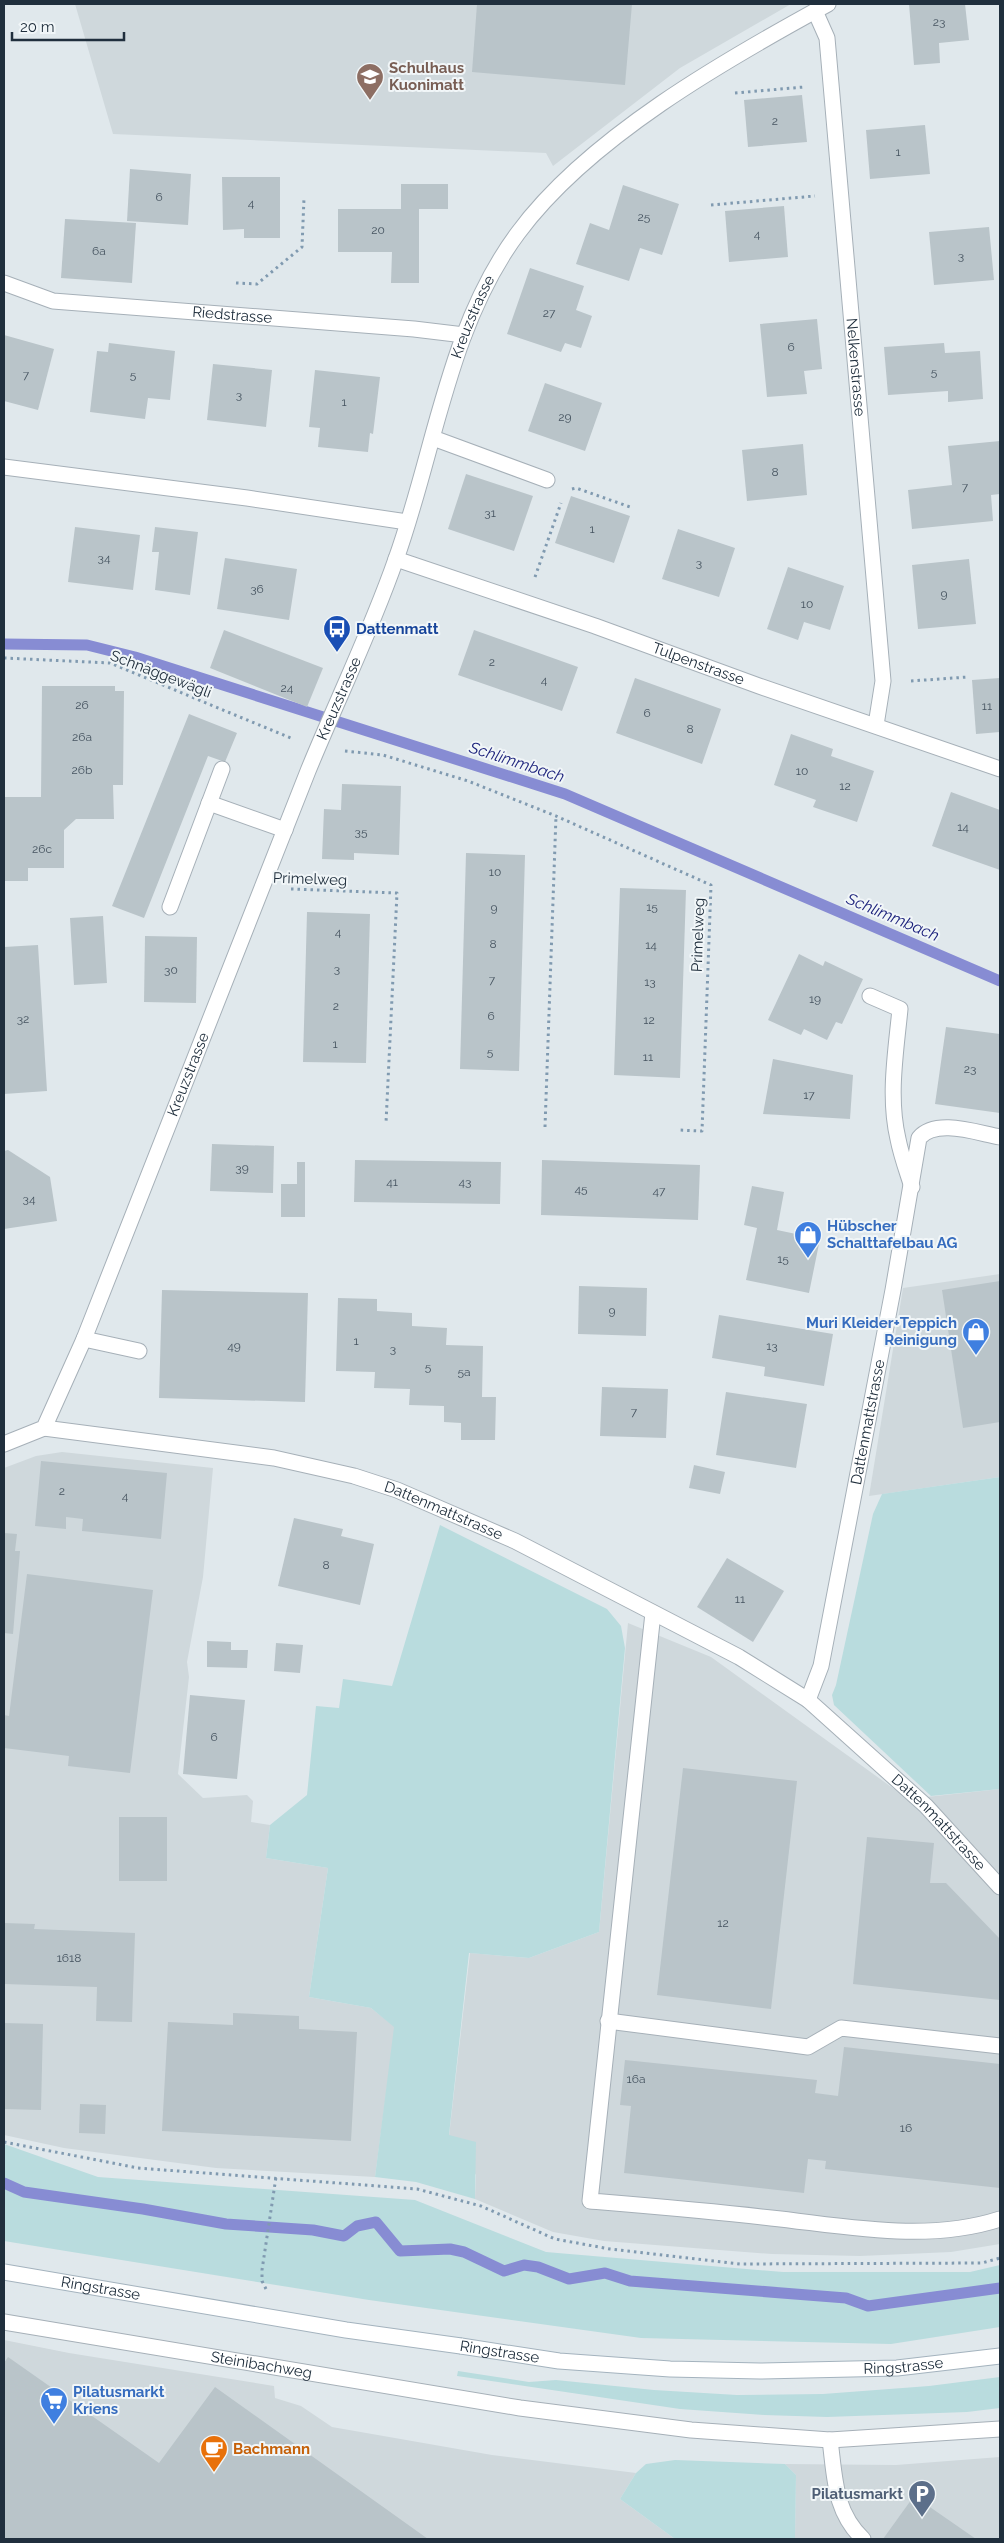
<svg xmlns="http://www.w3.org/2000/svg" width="1004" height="2543" viewBox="0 0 1004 2543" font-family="Raleway,sans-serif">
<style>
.built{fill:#cfd8dc}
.green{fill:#b9dcde}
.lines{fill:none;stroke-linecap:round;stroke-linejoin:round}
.stream{stroke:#878cd3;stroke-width:11}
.building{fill:#b9c4c9}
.lane-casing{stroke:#a6b0b8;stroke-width:17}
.street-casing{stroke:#a6b0b8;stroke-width:17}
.secondary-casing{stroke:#a4b3be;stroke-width:17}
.path{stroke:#809ab0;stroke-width:3;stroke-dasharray:2.5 4;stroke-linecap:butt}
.lane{stroke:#fff;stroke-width:15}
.street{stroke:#fff;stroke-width:15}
.secondary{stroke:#fff;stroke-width:15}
.secondary-bridge-casing{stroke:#a4b3be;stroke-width:17;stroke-linecap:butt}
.secondary-bridge{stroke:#fff;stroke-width:15}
.labels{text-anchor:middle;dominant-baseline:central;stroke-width:4;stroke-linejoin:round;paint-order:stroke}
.number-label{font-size:12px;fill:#465460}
.education-label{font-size:15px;font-weight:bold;fill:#785e54;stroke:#f1f6f8;text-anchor:start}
.street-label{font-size:15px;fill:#202f3d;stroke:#f1f6f8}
.transit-label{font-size:15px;font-weight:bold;fill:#164399;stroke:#f1f6f8;text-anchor:start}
.shop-label{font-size:15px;font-weight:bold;fill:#366cbe;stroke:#f1f6f8;text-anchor:start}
.food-label{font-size:15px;font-weight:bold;fill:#c56008;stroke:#f1f6f8;text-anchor:start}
.service-label{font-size:15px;font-weight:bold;fill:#4e5e75;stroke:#f1f6f8;text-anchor:end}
.water-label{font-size:16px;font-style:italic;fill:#191f7a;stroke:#f1f6f8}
</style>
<rect width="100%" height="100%" fill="#e0e8ec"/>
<g class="built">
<polygon points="75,4 791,4 680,68 553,166 546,153 113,134"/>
<polygon points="1000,1274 1000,1477 869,1496 903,1288"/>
<polygon points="62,1452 213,1468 203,1577 187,1662 189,1677 178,1774 203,1798 247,1795 253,1801 251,1822 270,1825 266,1858 328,1868 309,1997 371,2008 395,2027 375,2177 216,2168 64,2148 4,2135 4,1468 36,1456"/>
<polygon points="628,1623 711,1657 908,1799 1000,1789 1000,2244 951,2252 860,2256 772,2254 604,2241 553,2232 475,2199 476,2175 449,2136 470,1953 529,1958 599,1932"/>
<polygon points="4,2340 69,2353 274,2386 275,2398 301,2406 332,2427 492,2455 636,2473 620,2499 675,2539 4,2539"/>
<polygon points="1000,2457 1000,2539 795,2539 796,2475 785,2464 896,2465"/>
</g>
<g class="green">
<polygon points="1000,1477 1000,1789 931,1796 834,1705 832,1695 836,1685 873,1514 882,1494"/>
<polygon points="440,1525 607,1609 621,1626 625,1648 599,1932 529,1958 469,1953 449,2135 476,2142 475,2199 416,2182 375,2177 394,2027 371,2008 309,1997 328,1868 266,1858 270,1825 307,1795 316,1706 339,1708 343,1679 392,1686"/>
<polygon points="4,2144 98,2177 415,2200 546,2252 783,2272 970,2272 1000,2265 1000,2327 891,2344 641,2338 369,2300 4,2241"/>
<polygon points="458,2371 529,2382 556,2380 654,2390 737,2395 823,2394 929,2386 1000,2377 1000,2408 967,2412 827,2417 764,2415 680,2409 457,2376"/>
<polygon points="675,2460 785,2464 796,2475 795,2539 675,2539 620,2499 636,2473 646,2464"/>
</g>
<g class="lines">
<g class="stream">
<polyline points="4,644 87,645 135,657 565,794 1000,981"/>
<polyline points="4,2183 24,2192 143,2209 226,2224 313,2230 344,2236 357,2226 376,2222 400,2251 450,2249 464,2252 504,2271 524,2265 538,2267 569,2279 605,2273 630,2281 846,2298 868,2306 1000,2288"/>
</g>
</g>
<g class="building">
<polygon points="477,4 632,4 625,85 472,72"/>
<polygon points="909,4 965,4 969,40 939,43 940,63 914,65"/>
<polygon points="802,95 807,142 748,147 744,100"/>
<polygon points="925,125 930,174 870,179 866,130"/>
<polygon points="130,169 191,174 188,225 127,221"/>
<polygon points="222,177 280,177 280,238 244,238 244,229 223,230"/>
<polygon points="401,184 448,184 448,209 419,209 419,283 391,283 392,252 338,252 338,209 401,209"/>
<polygon points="623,185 679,204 662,255 640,248 629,281 576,264 590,223 609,230"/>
<polygon points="784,206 788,257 729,262 725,211"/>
<polygon points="65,219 136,223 132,283 61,278"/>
<polygon points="989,227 994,280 934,285 929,232"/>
<polygon points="530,268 584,286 576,310 592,316 581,348 565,343 561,352 507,334"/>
<polygon points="817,319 822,369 804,371 807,394 767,397 760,324"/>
<polygon points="4,335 54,349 38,410 4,401"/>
<polygon points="109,343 175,351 170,400 148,398 145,419 90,412 97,351 108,352"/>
<polygon points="944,343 945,353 980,351 983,399 948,402 948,391 888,395 884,347"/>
<polygon points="213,364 272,370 266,427 207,420"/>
<polygon points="315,370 380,377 373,434 370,433 368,452 318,447 320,428 309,427"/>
<polygon points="545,383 602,403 585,451 528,431"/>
<polygon points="1000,441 1000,494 991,495 993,521 912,529 908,490 952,485 948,446"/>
<polygon points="803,444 807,495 747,501 742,450"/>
<polygon points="466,474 533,496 514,551 448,529"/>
<polygon points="571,496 630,516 614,563 555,543"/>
<polygon points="75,527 140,535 133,590 68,582"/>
<polygon points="155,527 198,532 190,595 155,590 159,552 152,552"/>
<polygon points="678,529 735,548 719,597 662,579"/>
<polygon points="225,558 297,569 289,620 217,609"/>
<polygon points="969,559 976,624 918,629 912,565"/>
<polygon points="788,567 844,586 830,630 804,622 798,640 767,629"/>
<polygon points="224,630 323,668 307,707 210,668"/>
<polygon points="474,630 578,667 562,711 458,675"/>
<polygon points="635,678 721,709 702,764 616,733"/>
<polygon points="1000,678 1000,732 976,734 972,680"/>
<polygon points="42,686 115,686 115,691 124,691 123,785 113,785 114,819 76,819 64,830 64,868 28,868 28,881 4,881 4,797 41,797"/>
<polygon points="189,714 237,733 225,762 208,756 144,918 112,906"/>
<polygon points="791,734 833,749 831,756 874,771 857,822 813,807 816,800 774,785"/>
<polygon points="342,784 401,786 399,855 354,853 354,860 322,859 324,809 341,810"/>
<polygon points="951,792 1000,810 1000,870 932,846"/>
<polygon points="466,853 525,855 519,1071 460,1069"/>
<polygon points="620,888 686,890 680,1078 614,1075"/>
<polygon points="307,912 370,914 366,1063 303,1062"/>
<polygon points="103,916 107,983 74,985 70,918"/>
<polygon points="145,936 197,937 196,1003 144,1002"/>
<polygon points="38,945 47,1091 4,1094 4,947"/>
<polygon points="799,954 823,966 825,961 863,979 842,1024 836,1022 827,1040 804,1029 801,1035 768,1020"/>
<polygon points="946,1027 1000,1034 1000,1113 935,1104"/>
<polygon points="773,1059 853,1075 850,1119 763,1114"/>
<polygon points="212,1144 274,1146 273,1193 210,1191"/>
<polygon points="8,1150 50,1177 57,1221 4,1229 4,1151"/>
<polygon points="355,1160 501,1162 500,1204 354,1202"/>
<polygon points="542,1160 700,1165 698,1220 541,1215"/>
<polygon points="297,1162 305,1162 305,1217 281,1217 281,1184 297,1184"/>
<polygon points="752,1186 784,1192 777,1230 820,1239 809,1293 746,1280 757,1228 744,1225"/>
<polygon points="1000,1281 1000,1422 963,1428 942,1290"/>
<polygon points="579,1286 647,1288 646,1336 578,1334"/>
<polygon points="162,1290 308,1293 305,1402 159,1398"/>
<polygon points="338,1298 377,1299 377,1311 412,1313 412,1326 447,1328 446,1345 483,1346 482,1397 496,1397 495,1440 461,1440 461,1423 444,1422 444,1406 409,1405 410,1389 374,1388 375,1372 336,1371"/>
<polygon points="719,1315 833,1334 824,1386 764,1376 765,1367 712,1358"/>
<polygon points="602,1387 668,1389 666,1438 600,1436"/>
<polygon points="726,1392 807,1404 796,1468 716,1455"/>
<polygon points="41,1461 167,1473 161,1539 82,1531 83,1519 66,1517 66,1529 35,1526"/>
<polygon points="694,1465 725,1472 720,1494 689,1488"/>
<polygon points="294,1518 343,1529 341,1536 374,1544 360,1605 278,1586"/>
<polygon points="4,1533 17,1534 15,1551 20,1551 13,1634 4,1633"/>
<polygon points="727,1558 784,1591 753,1642 697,1607"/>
<polygon points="27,1574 153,1590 130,1773 68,1766 69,1756 4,1748 4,1715 9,1716"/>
<polygon points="207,1641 231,1642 231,1650 248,1650 247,1668 207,1667"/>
<polygon points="276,1643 303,1645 300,1673 274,1671"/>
<polygon points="190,1695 245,1700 237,1779 183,1774"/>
<polygon points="683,1768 797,1781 771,2009 657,1995"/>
<rect x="119" y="1817" width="48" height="64"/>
<polygon points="867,1837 934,1843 930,1883 946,1883 1000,1939 1000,2000 853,1984"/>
<polygon points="4,1923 35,1924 34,1929 135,1933 132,2022 96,2021 97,1987 4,1984"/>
<polygon points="233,2013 299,2016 299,2029 357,2032 351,2141 162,2131 168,2022 233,2025"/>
<polygon points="4,2023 43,2024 41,2110 4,2109"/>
<polygon points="844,2047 1000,2064 1000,2188 825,2169 826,2161 808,2159 804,2193 624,2173 631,2106 620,2105 625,2060 817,2080 815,2093 838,2096"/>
<polygon points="80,2104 106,2105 105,2134 79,2133"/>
<polygon points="8,2357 159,2463 215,2387 428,2539 4,2539 4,2363"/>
<polygon points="914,2496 976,2539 883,2539"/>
</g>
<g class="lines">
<defs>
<g id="lane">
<polyline points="433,438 547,480"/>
<polyline points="209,803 285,830"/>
<polyline points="170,907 222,769"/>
<path d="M 870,996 L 900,1009 C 896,1051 888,1097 898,1139 C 901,1155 907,1171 912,1187"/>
<polyline points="84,1339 139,1351"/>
<path d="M 653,1613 L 590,2201 C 650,2206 711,2211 771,2218 C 846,2226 926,2243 1000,2219"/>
<path id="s1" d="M 808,1700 L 926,1806 L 1000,1887"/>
<polyline points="608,2021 808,2047 841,2028 1000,2046"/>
<path d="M 830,2440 C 835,2478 834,2511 863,2539"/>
</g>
<g id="street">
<path id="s2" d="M 815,11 L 827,38 L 883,681 L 876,725"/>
<path id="s3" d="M 4,283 L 53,301 L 414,329 L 464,335"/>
<polyline points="4,467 247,498 407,522"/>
<path id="s4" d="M 396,559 L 595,626 L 759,686 L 1000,769"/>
<path id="s5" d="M 44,1428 L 274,1458 L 354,1476 L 397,1490 L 515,1541 L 739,1657 L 808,1700 L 821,1666 L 893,1290 L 919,1138 C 936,1118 977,1133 1000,1137"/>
<path id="s6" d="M 4,1444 L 44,1428 L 84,1339 C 158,1150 233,961 308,771 C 337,700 371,631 396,559 C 435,451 448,327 518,233 C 588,138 725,60 828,4"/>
<path id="s7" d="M 4,2322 L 520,2408 L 691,2430 L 830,2440 L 1000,2429"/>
</g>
<g id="secondary">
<path id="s8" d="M 461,2346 L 559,2361 L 670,2369 L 760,2371 L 897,2368 L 1000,2356"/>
</g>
</defs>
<use href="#lane" class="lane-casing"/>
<use href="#street" class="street-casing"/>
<use href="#secondary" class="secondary-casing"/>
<g class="path">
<polyline points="735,93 804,87"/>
<polyline points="711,205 815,196"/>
<polyline points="236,283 257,284 302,247 304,198"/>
<polyline points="572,489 576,488 633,508"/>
<polyline points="535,577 561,503"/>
<polyline points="4,658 110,663 293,739"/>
<polyline points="911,681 968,677"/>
<polyline points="345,751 383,755 468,781 556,816 711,885 702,1131 678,1130"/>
<polyline points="291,889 397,893 386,1123"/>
<polyline points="545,1127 556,816"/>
<polyline points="4,2142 138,2168 417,2189 481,2206 555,2239 610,2249 740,2264 982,2263 1000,2258"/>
<polyline points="266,2289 262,2281 262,2270 276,2177"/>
</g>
<use href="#lane" class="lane"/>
<use href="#street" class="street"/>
<use href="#secondary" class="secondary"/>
<defs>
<g id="secondary-bridge">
<path id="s9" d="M 4,2272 L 346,2330 L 461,2346"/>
</g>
</defs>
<use href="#secondary-bridge" class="secondary-bridge-casing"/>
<use href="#secondary-bridge" class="secondary-bridge"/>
</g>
<defs>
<symbol id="school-pin" viewBox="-11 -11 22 30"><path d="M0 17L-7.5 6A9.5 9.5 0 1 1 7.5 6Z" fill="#8d6e63" stroke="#f1f6f8"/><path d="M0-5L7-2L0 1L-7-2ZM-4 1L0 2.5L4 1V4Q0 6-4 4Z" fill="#fff"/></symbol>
<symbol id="bus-pin" viewBox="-11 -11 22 30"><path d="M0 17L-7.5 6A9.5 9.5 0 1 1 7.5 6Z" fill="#1a4fb4" stroke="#f1f6f8"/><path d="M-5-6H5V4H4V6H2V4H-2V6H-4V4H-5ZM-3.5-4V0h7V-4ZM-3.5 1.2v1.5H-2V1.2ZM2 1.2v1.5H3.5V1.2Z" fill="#fff"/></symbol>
<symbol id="shop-pin" viewBox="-11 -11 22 30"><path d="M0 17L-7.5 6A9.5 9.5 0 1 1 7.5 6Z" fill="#3f7fe0" stroke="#f1f6f8"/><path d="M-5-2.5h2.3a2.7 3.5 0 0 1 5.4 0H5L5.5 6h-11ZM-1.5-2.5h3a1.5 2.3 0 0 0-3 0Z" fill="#fff"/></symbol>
<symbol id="supermarket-pin" viewBox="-11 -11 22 30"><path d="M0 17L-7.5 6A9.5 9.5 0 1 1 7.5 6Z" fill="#3f7fe0" stroke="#f1f6f8"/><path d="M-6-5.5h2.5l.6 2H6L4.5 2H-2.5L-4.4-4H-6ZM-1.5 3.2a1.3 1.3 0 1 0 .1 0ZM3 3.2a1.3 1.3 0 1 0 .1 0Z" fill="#fff"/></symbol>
<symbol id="cafe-pin" viewBox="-11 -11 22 30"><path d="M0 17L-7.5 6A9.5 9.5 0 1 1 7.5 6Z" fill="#e8710a" stroke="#f1f6f8"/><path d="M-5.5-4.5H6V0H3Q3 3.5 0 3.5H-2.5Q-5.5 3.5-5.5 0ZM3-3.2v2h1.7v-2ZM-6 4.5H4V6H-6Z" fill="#fff"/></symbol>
<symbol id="parking-pin" viewBox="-11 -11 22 30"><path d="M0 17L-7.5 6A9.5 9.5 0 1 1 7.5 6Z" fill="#5c6f8a" stroke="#f1f6f8"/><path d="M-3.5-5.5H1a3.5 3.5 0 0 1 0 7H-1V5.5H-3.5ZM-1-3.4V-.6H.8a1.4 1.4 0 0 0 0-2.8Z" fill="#fff"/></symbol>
</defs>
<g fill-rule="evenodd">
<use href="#school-pin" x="354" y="61" width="32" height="43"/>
<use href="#bus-pin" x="321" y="613" width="32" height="43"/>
<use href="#shop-pin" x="792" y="1219" width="32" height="43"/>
<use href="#shop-pin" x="960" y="1316" width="32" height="43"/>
<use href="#supermarket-pin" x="38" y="2385" width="32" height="43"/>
<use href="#cafe-pin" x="198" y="2433" width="32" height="43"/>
<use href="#parking-pin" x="906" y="2478" width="32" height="43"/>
</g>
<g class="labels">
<g class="number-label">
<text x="939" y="22">23</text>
<text x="775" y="121">2</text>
<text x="898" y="152">1</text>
<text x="159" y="197">6</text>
<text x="251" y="203">4</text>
<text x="644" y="217">25</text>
<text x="378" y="230">20</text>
<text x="757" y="234">4</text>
<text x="99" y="251">6a</text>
<text x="961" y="256">3</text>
<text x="549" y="313">27</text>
<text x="791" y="347">6</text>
<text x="934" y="372">5</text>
<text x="26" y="375">7</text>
<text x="133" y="375">5</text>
<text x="239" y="395">3</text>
<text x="344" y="402">1</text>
<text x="565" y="417">29</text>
<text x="775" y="472">8</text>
<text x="965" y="487">7</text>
<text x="490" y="513">31</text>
<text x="592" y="529">1</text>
<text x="104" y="558">34</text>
<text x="699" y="563">3</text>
<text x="257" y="589">36</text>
<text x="944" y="594">9</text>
<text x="807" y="604">10</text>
<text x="492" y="662">2</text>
<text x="544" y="680">4</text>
<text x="287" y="688">24</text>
<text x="82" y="705">26</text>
<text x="987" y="706">11</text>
<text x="647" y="713">6</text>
<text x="690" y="729">8</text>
<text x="82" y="737">26a</text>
<text x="82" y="770">26b</text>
<text x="802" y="771">10</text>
<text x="845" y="786">12</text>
<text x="963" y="827">14</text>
<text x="361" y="832">35</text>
<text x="42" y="849">26c</text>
<text x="495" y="872">10</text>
<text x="652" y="907">15</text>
<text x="494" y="908">9</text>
<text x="338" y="932">4</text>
<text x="493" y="944">8</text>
<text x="651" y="945">14</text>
<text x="337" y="969">3</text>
<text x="171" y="970">30</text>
<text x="492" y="980">7</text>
<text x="650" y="982">13</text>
<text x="815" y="999">19</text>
<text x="336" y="1006">2</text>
<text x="491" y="1016">6</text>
<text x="23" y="1019">32</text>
<text x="649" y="1020">12</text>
<text x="335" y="1044">1</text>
<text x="490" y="1052">5</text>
<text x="648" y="1057">11</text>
<text x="970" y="1069">23</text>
<text x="809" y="1095">17</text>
<text x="242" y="1168">39</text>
<text x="392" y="1182">41</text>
<text x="465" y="1182">43</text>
<text x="581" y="1189">45</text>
<text x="659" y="1191">47</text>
<text x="29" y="1199">34</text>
<text x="783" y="1259">15</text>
<text x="612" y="1311">9</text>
<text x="356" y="1341">1</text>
<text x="234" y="1346">49</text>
<text x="772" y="1346">13</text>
<text x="393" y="1349">3</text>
<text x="428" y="1367">5</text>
<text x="464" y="1372">5a</text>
<text x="634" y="1412">7</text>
<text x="62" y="1491">2</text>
<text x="125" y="1496">4</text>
<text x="326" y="1565">8</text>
<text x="740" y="1599">11</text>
<text x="214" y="1737">6</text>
<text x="723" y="1923">12</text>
<text x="69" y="1958">1618</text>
<text x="636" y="2079">16a</text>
<text x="906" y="2128">16</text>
</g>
<g class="education-label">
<text x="389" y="68">Schulhaus<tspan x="389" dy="17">Kuonimatt</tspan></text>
</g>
<g class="street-label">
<text stroke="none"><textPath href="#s3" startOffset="232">Riedstrasse</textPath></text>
<text stroke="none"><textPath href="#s6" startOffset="1235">Kreuzstrasse</textPath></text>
<text stroke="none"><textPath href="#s2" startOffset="360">Nelkenstrasse</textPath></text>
<text stroke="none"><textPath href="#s4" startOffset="320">Tulpenstrasse</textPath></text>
<text transform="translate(161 674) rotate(21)">Schnäggewägli</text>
<text stroke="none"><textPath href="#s6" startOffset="830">Kreuzstrasse</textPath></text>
<text transform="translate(310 879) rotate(2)">Primelweg</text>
<text transform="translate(698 935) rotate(-88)">Primelweg</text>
<text stroke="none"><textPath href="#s6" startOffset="425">Kreuzstrasse</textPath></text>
<text stroke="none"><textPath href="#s5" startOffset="1106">Dattenmattstrasse</textPath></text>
<text stroke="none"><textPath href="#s5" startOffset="410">Dattenmattstrasse</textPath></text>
<text stroke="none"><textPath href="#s1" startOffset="179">Dattenmattstrasse</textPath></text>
<text stroke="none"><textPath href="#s9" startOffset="98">Ringstrasse</textPath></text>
<text stroke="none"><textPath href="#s8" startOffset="39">Ringstrasse</textPath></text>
<text stroke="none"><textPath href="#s8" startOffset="444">Ringstrasse</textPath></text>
<text stroke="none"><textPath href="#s7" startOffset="261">Steinibachweg</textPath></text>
</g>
<g class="transit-label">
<text x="356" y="629">Dattenmatt</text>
</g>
<g class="shop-label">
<text x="827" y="1226">Hübscher<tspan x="827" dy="17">Schalttafelbau AG</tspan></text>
<text x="957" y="1323" text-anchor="end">Muri Kleider+Teppich<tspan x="957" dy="17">Reinigung</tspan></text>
<text x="73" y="2392">Pilatusmarkt<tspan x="73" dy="17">Kriens</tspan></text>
</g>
<g class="food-label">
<text x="233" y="2449">Bachmann</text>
</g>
<g class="service-label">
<text x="903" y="2494">Pilatusmarkt</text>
</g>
<g class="water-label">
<text transform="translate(517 762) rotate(18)">Schlimmbach</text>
<text transform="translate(893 917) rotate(23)">Schlimmbach</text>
</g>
</g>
<rect width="1004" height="2543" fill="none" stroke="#202f3d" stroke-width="10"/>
<path d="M12 32v8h112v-8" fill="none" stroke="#202f3d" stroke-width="2.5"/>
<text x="20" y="32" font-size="15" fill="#202f3d" stroke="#f1f6f8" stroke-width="4" paint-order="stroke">20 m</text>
</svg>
